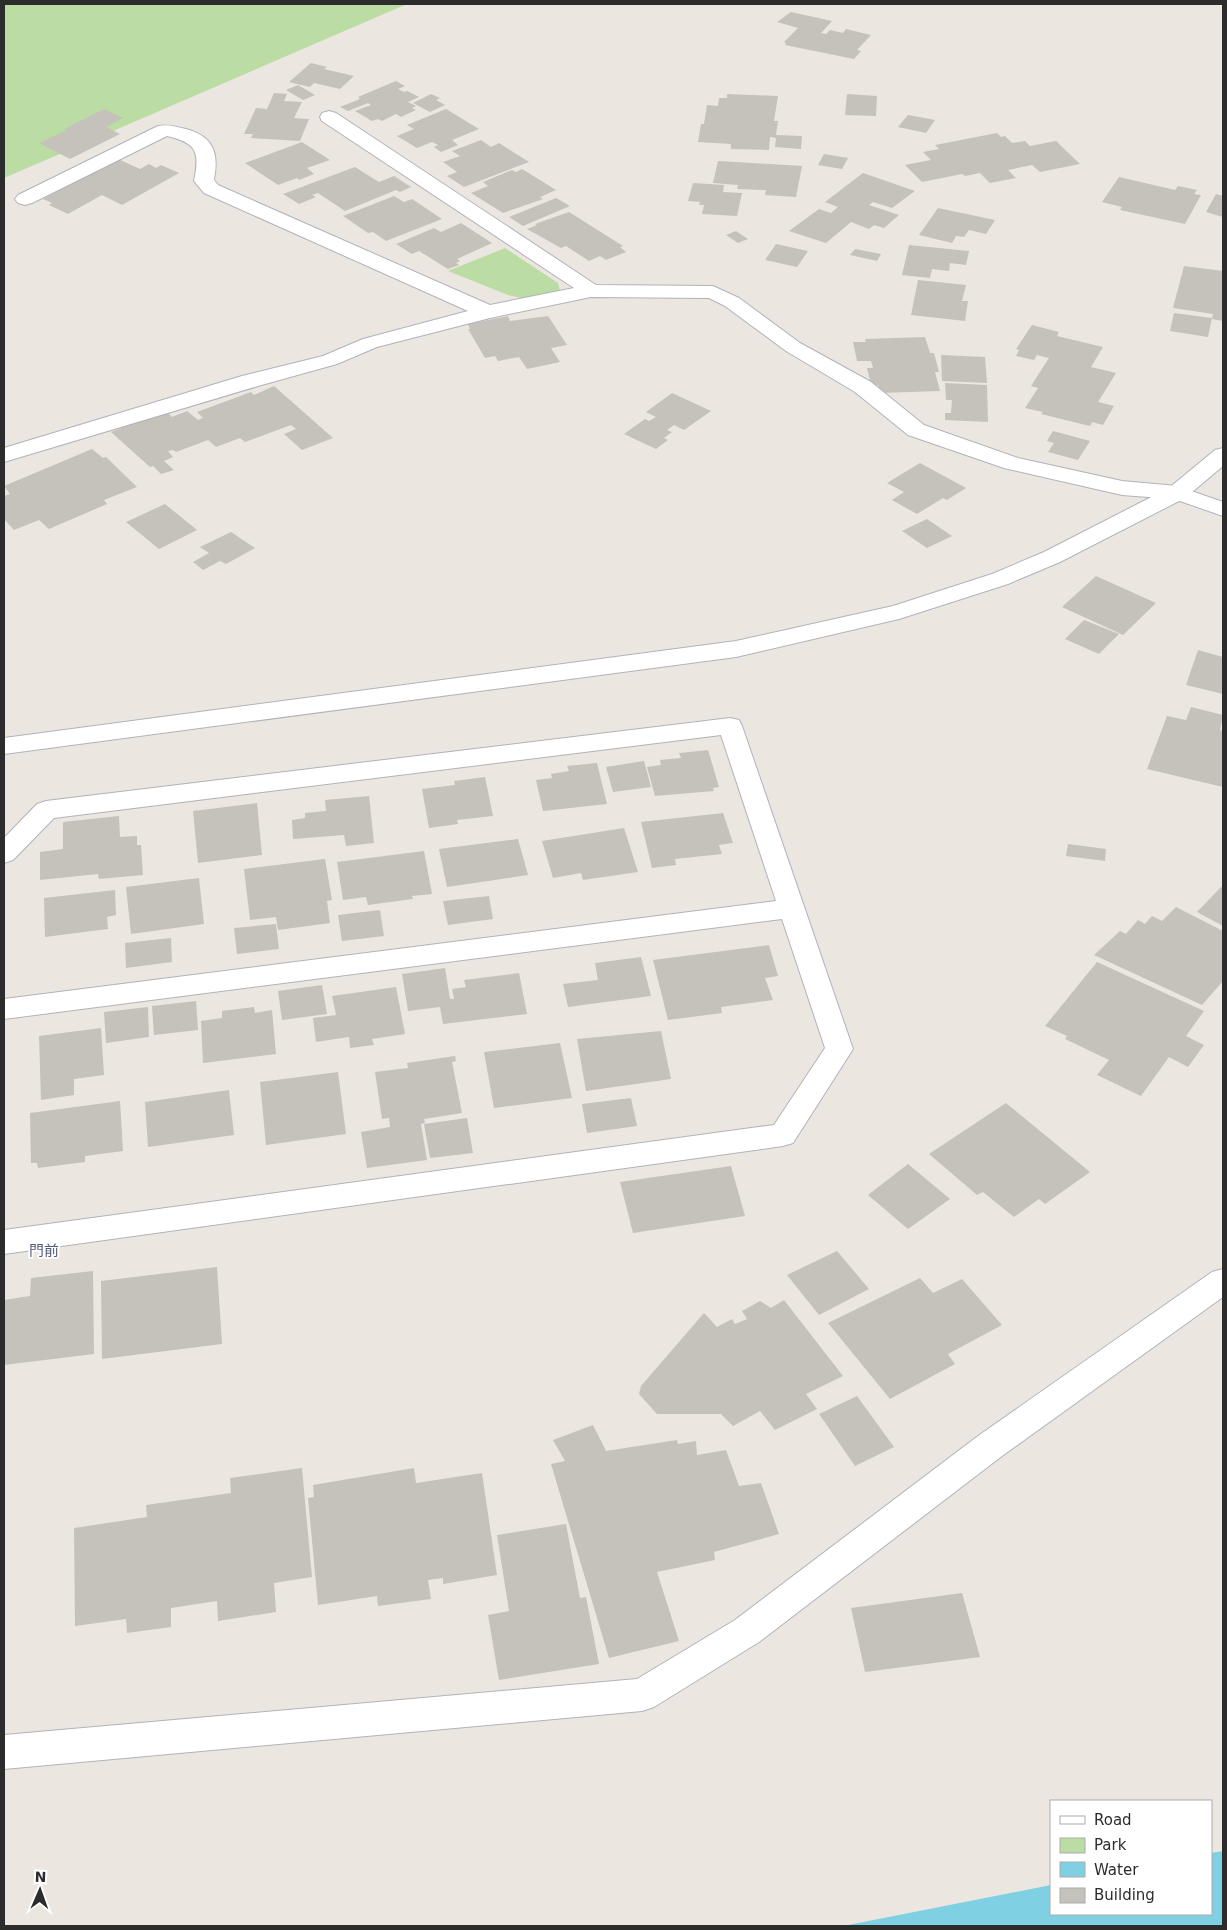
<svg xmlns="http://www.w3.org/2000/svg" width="1227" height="1930" viewBox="0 0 1227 1930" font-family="'DejaVu Sans','Noto Sans JP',sans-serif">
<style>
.green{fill:#bbdca3}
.water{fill:#7fd0e2}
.building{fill:#c5c1bb}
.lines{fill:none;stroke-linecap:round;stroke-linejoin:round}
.street-casing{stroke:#b0b3bb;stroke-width:2}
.secondary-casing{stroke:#b0b3bb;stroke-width:2}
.street{fill:#fff;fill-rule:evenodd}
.secondary{fill:#fff;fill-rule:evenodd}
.labels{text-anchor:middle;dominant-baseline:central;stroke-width:4;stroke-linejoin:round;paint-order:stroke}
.neighbourhood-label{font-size:15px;fill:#515b78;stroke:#fff}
</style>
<rect width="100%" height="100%" fill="#ece6e0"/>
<g class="green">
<polygon points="4,4 407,4 4,178"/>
<polygon points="505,248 558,283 560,291 557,293 534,301 508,295 448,271"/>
</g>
<polygon class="water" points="1223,1851 1223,1926 843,1926 1051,1885 1051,1914 1211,1914 1211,1853"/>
<g class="building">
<polygon points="791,12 832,21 821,33 826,34 830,30 843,33 846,29 871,35 857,50 861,51 854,59 785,45 786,43 784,42 798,28 777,22"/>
<polygon points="311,63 327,67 324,69 354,76 340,89 314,83 310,87 289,82"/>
<polygon points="396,81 405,86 398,89 404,92 407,91 419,97 408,102 416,106 412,108 416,110 401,117 396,114 382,121 378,119 372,121 355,111 371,105 368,103 348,111 340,107 360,99 358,97"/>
<polygon points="298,85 315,95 303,100 286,90"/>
<polygon points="274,93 287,94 284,101 302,102 294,118 309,119 300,141 251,138 253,134 244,134 256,108 267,109"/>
<polygon points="431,94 440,98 436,100 445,105 430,112 413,103"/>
<polygon points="727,94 778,96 774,121 778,121 776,135 802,136 801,149 775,147 776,138 770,137 769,150 731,149 731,144 698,142 701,124 704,124 707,105 718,106 719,98 727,98"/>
<polygon points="847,94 877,96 876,116 845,115"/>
<polygon points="104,109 123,118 106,127 120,134 70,159 39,143 67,130 64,129"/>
<polygon points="446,109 479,129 452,140 458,145 441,152 434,147 438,145 432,142 417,148 397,136 414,129 407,125"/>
<polygon points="908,115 935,120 926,133 898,127"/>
<polygon points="997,133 1001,137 1005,136 1012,143 1025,141 1030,146 1056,141 1080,164 1040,172 1032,165 1008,170 1016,178 990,183 980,173 965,176 962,174 922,182 905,165 931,160 923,152 939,149 935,145"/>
<polygon points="481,140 491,147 499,143 529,162 464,187 447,176 457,172 443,162 460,156 452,151"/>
<polygon points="302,142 330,160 307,168 314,174 299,180 297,178 278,185 245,163"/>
<polygon points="824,154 848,158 842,169 818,165"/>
<polygon points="118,159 140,169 149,164 156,168 161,165 179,173 122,205 102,195 68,214 49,205 52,203 43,199"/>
<polygon points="718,161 802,166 796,197 765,195 766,190 737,189 738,185 713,183"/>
<polygon points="355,167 379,182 394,176 411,187 400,192 396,190 345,211 318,193 312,195 316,197 299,204 283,194"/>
<polygon points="522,169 556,190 540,197 543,199 503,213 471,193 488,186 483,182 512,170 516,172"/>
<polygon points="863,173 915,191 892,208 873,202 869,205 899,215 884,228 874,225 869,229 851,222 826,243 789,231 819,209 831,213 838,207 825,202"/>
<polygon points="1119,177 1175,190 1178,186 1197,190 1194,194 1201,195 1185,224 1120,210 1122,207 1102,202"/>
<polygon points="693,183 724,185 723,192 742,193 737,216 702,214 704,205 699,205 700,202 688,201"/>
<polygon points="1216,194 1223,196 1223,217 1206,212"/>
<polygon points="394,196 404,202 412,199 442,219 386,241 373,232 368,233 343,216"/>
<polygon points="556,198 570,206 523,226 509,217"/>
<polygon points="938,208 995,220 986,234 969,230 964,237 956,236 952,243 919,235"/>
<polygon points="569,212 623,246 620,247 626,252 606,260 600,256 589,261 566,246 561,248 527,229 537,225 535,224"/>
<polygon points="461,223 492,243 457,259 460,261 456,263 459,265 448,269 419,251 412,254 396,244 434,228 441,232"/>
<polygon points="736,231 748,239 738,243 726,235"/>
<polygon points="776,244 808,251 797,267 765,260"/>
<polygon points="909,245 969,251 966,265 950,263 949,271 932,269 930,278 902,275"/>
<polygon points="855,249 881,254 877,261 850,255"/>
<polygon points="1184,266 1223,271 1223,321 1212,319 1213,314 1173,308"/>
<polygon points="918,280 966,285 962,301 968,301 965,321 911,315"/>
<polygon points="1174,313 1212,318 1208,337 1170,331"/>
<polygon points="508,316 510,321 548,316 567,345 551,348 560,362 527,369 519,357 498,361 495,356 485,358 468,329 470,329 468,324"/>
<polygon points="1032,325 1059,332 1057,336 1103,347 1091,367 1116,373 1098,402 1114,406 1103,425 1092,422 1090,426 1041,414 1043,412 1025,408 1038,388 1031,386 1049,358 1037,355 1034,360 1016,356 1019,350 1016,349"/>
<polygon points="925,337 930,353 934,353 939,372 935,372 940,391 880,393 878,385 871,385 867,368 873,368 871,361 857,361 853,342 866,342 865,339"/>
<polygon points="941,355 985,357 987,383 942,381"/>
<polygon points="945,383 987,385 988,422 945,420 945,413 951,413 952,400 946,400"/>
<polygon points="274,386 333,438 302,450 284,434 296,429 291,425 245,442 240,438 216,447 208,440 176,452 173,450 168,451 173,457 164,461 174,470 161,474 153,466 150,467 111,432 166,411 172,417 187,411 198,420 203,418 197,412 251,392 254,395"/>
<polygon points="672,393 711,411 684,430 674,425 667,430 672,432 664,438 668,440 656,449 624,434 645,419 649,421 656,417 646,412"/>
<polygon points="1053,431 1090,441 1078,460 1048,452 1054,443 1047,441"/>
<polygon points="92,449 103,458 106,457 137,487 104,500 107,504 49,529 39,520 14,530 4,519 4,496 10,494 4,486"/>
<polygon points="920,463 966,488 947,500 943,498 917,514 892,500 904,492 887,483"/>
<polygon points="165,504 197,530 159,549 126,522"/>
<polygon points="927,519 952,536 927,548 902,531"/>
<polygon points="231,532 255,548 226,564 220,561 203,570 193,562 209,553 200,547"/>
<polygon points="1096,576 1156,603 1123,635 1062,607"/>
<polygon points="1084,620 1119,634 1099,654 1065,639"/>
<polygon points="1198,650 1223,657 1223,694 1186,685"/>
<polygon points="1191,707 1223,715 1220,730 1223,731 1223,787 1147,769 1167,716 1186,720"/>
<polygon points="708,750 719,787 713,788 714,791 655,796 647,767 661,765 660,760 681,758 679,753"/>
<polygon points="644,761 651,787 613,792 606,767"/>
<polygon points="597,763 607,804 543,811 536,780 552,778 551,774 569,771 567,766"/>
<polygon points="485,777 493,816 457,820 458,824 429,828 422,789 455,785 454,781"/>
<polygon points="369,796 374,843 346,846 344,835 293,839 292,820 305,818 305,813 326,811 325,800"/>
<polygon points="257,803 262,855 198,863 193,811"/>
<polygon points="723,813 733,843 719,845 722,854 675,859 676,865 652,868 641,822"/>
<polygon points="119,816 120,837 137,836 137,845 141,845 143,875 99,879 98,874 40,880 40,852 63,849 63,822"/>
<polygon points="624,828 638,872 583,880 581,873 553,878 542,841"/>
<polygon points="518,839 528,875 447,887 439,849"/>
<polygon points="1068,844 1106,849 1105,861 1066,856"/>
<polygon points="424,851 432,894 412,896 413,899 368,905 366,897 343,900 337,862"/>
<polygon points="325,859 332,900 327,901 330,923 278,930 276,917 250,920 244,869"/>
<polygon points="199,878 204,924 131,934 126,887"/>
<polygon points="1223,885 1223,926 1197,912"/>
<polygon points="115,890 116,915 107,917 108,929 45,937 44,898"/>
<polygon points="489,896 493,919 448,925 443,901"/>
<polygon points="1176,907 1223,931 1223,981 1202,1005 1094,955 1120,931 1126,934 1138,920 1145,924 1152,916 1162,921"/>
<polygon points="380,910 384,936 342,941 338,915"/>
<polygon points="276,924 279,949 237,954 234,928"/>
<polygon points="171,938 172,962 126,968 125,943"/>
<polygon points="769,945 778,976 765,978 773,1000 721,1007 722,1013 668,1020 653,960"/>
<polygon points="641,957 651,996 568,1007 563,984 598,980 595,963"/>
<polygon points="1097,962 1204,1011 1186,1036 1204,1045 1188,1067 1169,1057 1141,1096 1097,1075 1109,1060 1065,1039 1067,1036 1045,1026"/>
<polygon points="445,968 450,999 454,999 452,989 466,987 464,980 519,973 527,1014 443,1024 440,1007 408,1011 402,974"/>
<polygon points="322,985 327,1014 282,1020 278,991"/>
<polygon points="396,987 405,1034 372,1039 374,1045 350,1048 349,1037 316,1042 313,1018 336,1015 332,996"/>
<polygon points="196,1001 198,1030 154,1035 152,1006"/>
<polygon points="148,1007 149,1037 106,1043 104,1012"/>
<polygon points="254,1007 255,1013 272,1010 276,1054 203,1063 201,1021 222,1018 222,1011"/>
<polygon points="101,1028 104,1075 74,1079 74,1095 41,1100 39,1036"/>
<polygon points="661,1031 671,1079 586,1091 577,1039"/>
<polygon points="560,1043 572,1098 494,1108 484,1052"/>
<polygon points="455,1056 456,1061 452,1062 462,1113 424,1119 425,1123 421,1124 427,1160 367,1168 361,1132 390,1127 389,1118 382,1119 375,1072 408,1068 407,1063"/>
<polygon points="338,1072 346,1134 266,1145 260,1082"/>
<polygon points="229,1090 234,1135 148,1147 145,1102"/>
<polygon points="631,1098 637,1126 587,1133 582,1104"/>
<polygon points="120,1101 123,1151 85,1156 85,1162 38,1168 37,1163 31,1163 30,1113"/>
<polygon points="1006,1103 1090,1172 1045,1204 1039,1199 1014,1217 983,1192 977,1195 929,1154"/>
<polygon points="467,1118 473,1153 430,1158 424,1124"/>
<polygon points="908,1164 950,1199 908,1229 868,1195"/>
<polygon points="731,1166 745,1216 633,1233 620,1182"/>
<polygon points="837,1251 869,1289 819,1315 787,1275"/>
<polygon points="217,1267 222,1344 102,1359 101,1281"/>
<polygon points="93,1271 94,1354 4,1365 4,1300 30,1296 31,1278"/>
<polygon points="920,1278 933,1293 962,1279 1002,1325 948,1354 955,1364 890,1399 828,1323"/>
<polygon points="784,1300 843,1376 806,1394 817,1409 775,1430 760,1411 733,1426 721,1414 657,1414 639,1394 641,1386 704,1313 717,1327 732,1319 735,1324 747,1319 742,1311 760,1301 771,1308"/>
<polygon points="857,1396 894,1447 855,1466 819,1414"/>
<polygon points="593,1425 606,1451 677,1440 678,1444 696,1441 697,1455 726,1450 739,1486 761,1483 779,1534 714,1552 715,1560 657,1572 679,1641 609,1658 551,1464 565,1461 553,1440"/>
<polygon points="302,1468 312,1577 274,1583 276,1612 218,1621 217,1601 171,1608 171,1627 127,1633 126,1619 75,1626 74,1528 147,1517 146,1505 231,1493 230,1478"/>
<polygon points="414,1468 416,1483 482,1473 497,1575 443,1584 443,1578 428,1580 431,1599 378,1606 377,1596 318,1605 308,1498 314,1497 313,1485"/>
<polygon points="566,1524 580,1598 586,1597 599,1664 499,1680 488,1615 509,1611 497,1535"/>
<polygon points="962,1593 980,1657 865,1672 851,1608"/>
</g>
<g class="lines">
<defs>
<g id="street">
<path d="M 329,111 L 336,113 L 596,285 L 713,286 L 739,298 L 800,343 L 871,382 L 924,425 L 1018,458 L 1122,481 L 1177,486 L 1223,502 L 1223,516 L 1174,499 L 1122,495 L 1004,468 L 908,435 L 855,392 L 786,351 L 725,306 L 709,298 L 591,297 L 490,318 L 377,347 L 337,364 L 258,386 L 4,462 L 4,448 L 242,376 L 323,356 L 363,339 L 468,311 L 204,193 L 194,181 C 200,152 197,143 167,136 L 32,203 L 25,205 L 18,203 L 15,199 L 18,195 L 158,126 C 168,124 176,127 186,129 C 214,137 219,153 214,180 L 218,185 L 490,305 L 574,288 L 322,121 L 320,117 L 322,113 Z"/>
<polygon points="730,718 739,720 742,726 853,1049 793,1143 783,1146 4,1254 4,1230 774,1125 825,1048 782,919 4,1019 4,999 776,901 721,735 54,818 13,860 4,863 4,838 37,804 46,801"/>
<polygon points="1223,1269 1223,1297 1002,1456 759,1642 654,1707 642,1711 4,1769 4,1735 637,1679 735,1620 978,1436 1212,1272"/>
</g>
<polygon id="secondary" points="1223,448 1223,466 1185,498 1060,562 1008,584 899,619 736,657 4,754 4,738 736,641 893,606 992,574 1044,552 1169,488 1215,450"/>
</defs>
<use href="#street" class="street-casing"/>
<use href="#secondary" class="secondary-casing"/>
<use href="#street" class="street"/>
<use href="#secondary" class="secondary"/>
</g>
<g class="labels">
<g class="neighbourhood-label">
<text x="44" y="1251">門前</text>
</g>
</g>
<rect width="1227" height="1930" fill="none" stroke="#2c2c2c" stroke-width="10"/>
<rect x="1050" y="1800" width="162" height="115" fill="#ffffff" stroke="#ababab"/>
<rect x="1060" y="1816" width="25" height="8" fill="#ffffff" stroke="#ababab"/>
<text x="1094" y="1825" font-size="15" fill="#2c2c2c">Road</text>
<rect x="1060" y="1838" width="25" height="15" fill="#bbdca3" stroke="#ababab"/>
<text x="1094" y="1850" font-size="15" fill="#2c2c2c">Park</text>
<rect x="1060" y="1862" width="25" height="15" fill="#7fd0e2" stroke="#ababab"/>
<text x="1094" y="1875" font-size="15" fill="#2c2c2c">Water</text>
<rect x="1060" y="1888" width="25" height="15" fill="#c5c1bb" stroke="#ababab"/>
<text x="1094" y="1900" font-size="15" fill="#2c2c2c">Building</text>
<g transform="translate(40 1890) rotate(2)" stroke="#ffffff" stroke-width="4" paint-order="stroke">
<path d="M0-4L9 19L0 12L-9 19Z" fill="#2c2c2c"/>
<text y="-8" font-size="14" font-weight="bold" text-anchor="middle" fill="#2c2c2c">N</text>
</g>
</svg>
